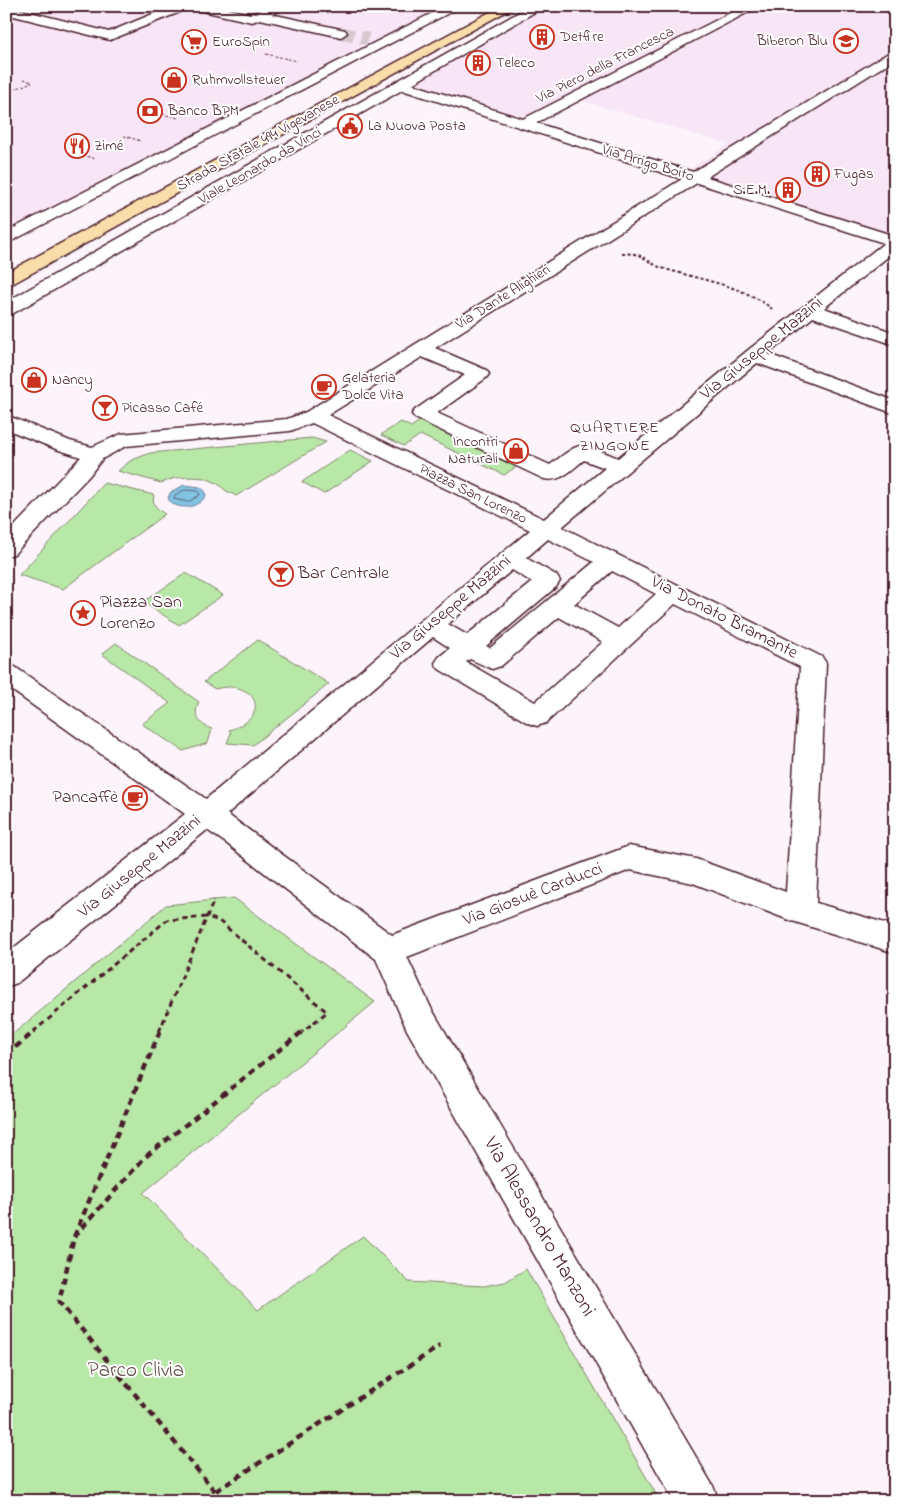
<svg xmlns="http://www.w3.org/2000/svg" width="901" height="1507" viewBox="0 0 901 1507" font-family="'Indie Flower',sans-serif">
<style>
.built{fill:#f8e5f6}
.green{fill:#b8e8a7;stroke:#818469}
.water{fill:#82c2e2;stroke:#6c8199}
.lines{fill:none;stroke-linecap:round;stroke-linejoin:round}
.shore{stroke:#606074;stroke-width:1}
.minor-tunnel{stroke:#d8c9d1;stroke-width:13;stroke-dasharray:13 7;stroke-linecap:butt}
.minor-casing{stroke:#4a1f2b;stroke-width:3}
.major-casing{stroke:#4a1f2b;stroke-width:3}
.path-far3{stroke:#4a1f2b;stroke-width:1;stroke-dasharray:2.5 2;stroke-linecap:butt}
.path-far2{stroke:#4a1f2b;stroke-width:2;stroke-dasharray:3 2.5;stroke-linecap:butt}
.path-far1{stroke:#4a1f2b;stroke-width:3;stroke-dasharray:5.5 4;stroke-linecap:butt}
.path{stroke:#4a1f2b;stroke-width:4.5;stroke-dasharray:7 5;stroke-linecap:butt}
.minor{fill:#fff;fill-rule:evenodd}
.major{fill:#f9deab;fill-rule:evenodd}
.labels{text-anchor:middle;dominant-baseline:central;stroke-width:4;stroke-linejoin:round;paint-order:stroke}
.far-poi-label{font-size:15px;fill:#4a1f2b;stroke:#fff;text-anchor:start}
.far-street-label{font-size:15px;fill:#4a1f2b;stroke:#fff}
.far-neighbourhood-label{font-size:16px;letter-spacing:1px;fill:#4a1f2b;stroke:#fff}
.street-label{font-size:18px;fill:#4a1f2b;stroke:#fff}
.poi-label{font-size:18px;fill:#4a1f2b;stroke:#fff;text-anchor:start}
.near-street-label{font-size:21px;fill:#4a1f2b;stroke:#fff}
.near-park-label{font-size:21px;fill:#66514a;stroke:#fff}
</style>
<rect width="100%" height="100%" fill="#fcf3fb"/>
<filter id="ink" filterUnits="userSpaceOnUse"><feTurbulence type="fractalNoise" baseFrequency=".02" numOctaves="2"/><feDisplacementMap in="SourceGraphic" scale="10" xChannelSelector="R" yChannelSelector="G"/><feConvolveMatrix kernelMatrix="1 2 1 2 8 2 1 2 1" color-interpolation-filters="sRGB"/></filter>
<g filter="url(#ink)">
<g class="built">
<polygon points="6,6 451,6 6,235"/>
<polygon points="548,6 895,6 895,232 889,233 688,170 729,144 566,96 523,117 515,118 407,84"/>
</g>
<g class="green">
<polygon points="421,420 519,465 504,475 420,435 404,446 381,435 401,422 411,427"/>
<polygon points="312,438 326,442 236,496 225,490 217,483 205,478 191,477 175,478 161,483 118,471 130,461 150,453"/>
<polygon points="350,450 373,461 324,494 302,482"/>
<path d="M 104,483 L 154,495 C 151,504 158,510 165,514 L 63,589 L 19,575 Z"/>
<polygon points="186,573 223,595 179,625 143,602"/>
<path d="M 258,640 L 329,684 L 253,745 L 227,743 L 231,733 L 229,730 C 274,717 256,678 215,689 L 204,682 Z"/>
<path d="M 116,643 L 199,702 C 192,715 199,725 212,729 L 208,743 L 183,751 L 142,724 L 170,703 L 102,654 Z"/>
<polygon points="234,898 375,1002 143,1193 258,1310 363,1236 409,1282 484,1286 505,1282 526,1269 660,1501 6,1501 6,1040 166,905"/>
</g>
<path class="water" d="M 184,485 L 200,487 L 205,491 L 206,496 C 197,508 183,510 171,503 L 168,498 L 170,493 Z"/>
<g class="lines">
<polygon class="shore" points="185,490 198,491 200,495 188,502 174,499 175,495"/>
<g class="minor-tunnel">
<polyline points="418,6 428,8"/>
<polyline points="341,33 368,39"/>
</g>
<defs>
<g id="minor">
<polygon points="6,6 109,32 165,9 160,6 179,6 182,9 180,12 110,40 6,14"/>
<polygon points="215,6 251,14 269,6 280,6 279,11 271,14 345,30 347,33 341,37 260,19 252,22 198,10 196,7"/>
<polygon points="446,6 462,6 6,244 6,232"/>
<path d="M 530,6 L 545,6 L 412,84 L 523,119 L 744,6 L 760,6 L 536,123 L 693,172 L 895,49 L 895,59 L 707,177 L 895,236 L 895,251 L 824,308 L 895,333 L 895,345 L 813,317 L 768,354 L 895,401 L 895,414 L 757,363 L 562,527 L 822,657 L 826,663 L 816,903 L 895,926 L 895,953 L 789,920 L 693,883 L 630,870 L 407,957 L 431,1008 L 713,1486 L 719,1501 L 674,1501 L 407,1030 L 376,959 L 226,843 L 207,830 L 17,983 L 6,987 L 6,954 L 185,814 L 6,686 L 6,664 L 15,667 L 206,799 L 530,530 L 312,423 L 290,431 L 126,446 L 102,459 L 89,476 L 14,554 L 6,556 L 6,535 L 81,457 L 56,449 L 6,429 L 6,415 L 70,441 L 92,447 L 121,434 L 287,419 L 306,412 L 682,179 L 402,90 L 12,314 L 6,315 L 6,302 ZM 697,183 L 884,243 L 747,351 L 618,458 C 579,442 584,439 550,465 L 437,413 L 486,378 L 489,374 L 486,370 L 435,348 ZM 422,357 L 465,375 L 415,410 L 412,414 L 415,418 L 544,479 C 561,483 572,469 584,460 L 605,468 L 544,519 L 328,415 ZM 548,539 L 594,562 L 490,648 L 486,646 L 556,587 L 560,581 L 556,575 L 526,558 ZM 512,570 L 532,582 L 467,635 L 448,624 ZM 612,571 L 656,594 L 618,628 L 574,604 ZM 675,604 L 800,667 L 786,892 L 696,859 L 629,846 L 392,935 L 227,814 L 433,637 L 450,648 L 439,657 L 435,663 L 439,669 L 528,723 L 537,726 L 546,723 ZM 559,617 L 603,642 L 535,702 L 466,662 L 470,659 L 492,669 L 501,666 Z"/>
</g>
<polygon id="major" points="501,6 516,6 12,284 6,285 6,273"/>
</defs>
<use href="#minor" class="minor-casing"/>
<use href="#major" class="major-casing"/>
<g class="path-far3">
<polyline points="266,54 297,61"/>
<polyline points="24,79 32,82"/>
<polyline points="6,93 32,82"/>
<polyline points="162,114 178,118"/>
<polyline points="124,136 141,141"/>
<polyline points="79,154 96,159"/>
</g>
<path class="path-far2" d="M 622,254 C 641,252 642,258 657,266 C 666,270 677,272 687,275 C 716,283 748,289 772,309"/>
<g class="path-far1">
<polyline points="33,1032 167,920 207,917 219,921 327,1012 302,1032"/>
<polyline points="159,1032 214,900"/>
</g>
<g class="path">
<polyline points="160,1031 74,1237 59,1302 223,1501"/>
<polyline points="6,1055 35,1031"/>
<polyline points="74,1237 144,1158 303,1031"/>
<polyline points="216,1491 440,1346"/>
</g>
<use href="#minor" class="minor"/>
<use href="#major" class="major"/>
</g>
</g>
<defs>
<symbol id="building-ring" viewBox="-11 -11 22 22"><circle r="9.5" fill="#fff" stroke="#c8321e" stroke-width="1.5"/><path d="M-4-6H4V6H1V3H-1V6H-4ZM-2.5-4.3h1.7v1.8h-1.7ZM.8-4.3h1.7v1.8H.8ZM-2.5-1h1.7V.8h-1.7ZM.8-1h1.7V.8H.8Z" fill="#c8321e"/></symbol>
<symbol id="school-ring" viewBox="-11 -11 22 22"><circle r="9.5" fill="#fff" stroke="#c8321e" stroke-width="1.5"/><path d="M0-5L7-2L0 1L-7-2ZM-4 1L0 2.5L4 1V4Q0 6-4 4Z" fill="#c8321e"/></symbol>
<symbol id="supermarket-ring" viewBox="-11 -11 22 22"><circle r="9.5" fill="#fff" stroke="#c8321e" stroke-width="1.5"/><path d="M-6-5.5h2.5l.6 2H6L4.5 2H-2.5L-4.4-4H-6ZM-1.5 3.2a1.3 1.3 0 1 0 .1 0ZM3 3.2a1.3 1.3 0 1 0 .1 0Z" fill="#c8321e"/></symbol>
<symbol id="shop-ring" viewBox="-11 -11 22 22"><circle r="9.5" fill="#fff" stroke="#c8321e" stroke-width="1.5"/><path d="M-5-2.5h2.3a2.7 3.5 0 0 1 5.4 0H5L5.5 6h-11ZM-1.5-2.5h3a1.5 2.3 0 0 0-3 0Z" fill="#c8321e"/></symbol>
<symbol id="bank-ring" viewBox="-11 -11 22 22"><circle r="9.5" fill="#fff" stroke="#c8321e" stroke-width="1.5"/><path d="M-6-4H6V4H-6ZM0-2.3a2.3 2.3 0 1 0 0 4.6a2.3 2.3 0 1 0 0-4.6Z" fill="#c8321e"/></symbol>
<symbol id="civic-ring" viewBox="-11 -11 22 22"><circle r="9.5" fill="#fff" stroke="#c8321e" stroke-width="1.5"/><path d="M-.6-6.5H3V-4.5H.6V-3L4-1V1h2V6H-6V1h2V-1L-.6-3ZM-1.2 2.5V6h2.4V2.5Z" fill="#c8321e"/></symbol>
<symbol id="restaurant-ring" viewBox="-11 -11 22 22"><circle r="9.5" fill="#fff" stroke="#c8321e" stroke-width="1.5"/><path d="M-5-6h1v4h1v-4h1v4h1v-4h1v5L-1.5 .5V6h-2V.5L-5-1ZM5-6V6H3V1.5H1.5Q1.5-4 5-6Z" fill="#c8321e"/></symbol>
<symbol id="cafe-ring" viewBox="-11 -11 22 22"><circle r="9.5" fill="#fff" stroke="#c8321e" stroke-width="1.5"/><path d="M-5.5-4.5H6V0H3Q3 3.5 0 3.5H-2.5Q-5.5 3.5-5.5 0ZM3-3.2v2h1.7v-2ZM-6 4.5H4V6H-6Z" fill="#c8321e"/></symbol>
<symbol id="bar-ring" viewBox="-11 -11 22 22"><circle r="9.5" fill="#fff" stroke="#c8321e" stroke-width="1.5"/><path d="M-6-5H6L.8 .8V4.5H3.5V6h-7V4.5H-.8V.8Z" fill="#c8321e"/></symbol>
<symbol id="sight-ring" viewBox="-11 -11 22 22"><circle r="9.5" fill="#fff" stroke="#c8321e" stroke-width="1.5"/><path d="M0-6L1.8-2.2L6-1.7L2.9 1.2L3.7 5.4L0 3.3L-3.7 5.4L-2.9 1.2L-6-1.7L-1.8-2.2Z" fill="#c8321e"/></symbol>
</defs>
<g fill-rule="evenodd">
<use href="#building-ring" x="528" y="23" width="28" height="28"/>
<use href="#school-ring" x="832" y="27" width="28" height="28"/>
<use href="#supermarket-ring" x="180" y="28" width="28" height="28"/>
<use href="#building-ring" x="464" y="49" width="28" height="28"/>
<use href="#shop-ring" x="160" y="66" width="28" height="28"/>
<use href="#bank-ring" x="136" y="97" width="28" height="28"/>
<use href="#civic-ring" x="336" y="112" width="28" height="28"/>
<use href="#restaurant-ring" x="63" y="132" width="28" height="28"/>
<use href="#building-ring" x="803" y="160" width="28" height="28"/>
<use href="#building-ring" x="774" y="176" width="28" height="28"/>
<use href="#shop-ring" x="20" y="366" width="28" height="28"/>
<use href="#cafe-ring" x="310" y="373" width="28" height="28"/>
<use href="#bar-ring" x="91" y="394" width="28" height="28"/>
<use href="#shop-ring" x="502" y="437" width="28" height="28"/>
<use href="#bar-ring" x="267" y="560" width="28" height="28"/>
<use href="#sight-ring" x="69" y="599" width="28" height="28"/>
<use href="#cafe-ring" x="121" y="784" width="28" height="28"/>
</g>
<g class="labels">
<g class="far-poi-label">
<text x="560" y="37">Detfire</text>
<text x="828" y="41" text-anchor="end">Biberon Blu</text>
<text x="212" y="42">EuroSpin</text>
<text x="496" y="63">Teleco</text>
<text x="192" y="80">Ruhmvollsteuer</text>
<text x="168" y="111">Banco BPM</text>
<text x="368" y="126">La Nuova Posta</text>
<text x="94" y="146">Zimé</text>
<text x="834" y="174">Fugas</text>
<text x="770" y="190" text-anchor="end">S.E.M.</text>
<text x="342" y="378">Gelateria<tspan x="342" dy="17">Dolce Vita</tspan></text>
<text x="52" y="380">Nancy</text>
<text x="122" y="408">Picasso Café</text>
<text x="498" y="442" text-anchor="end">Incontri<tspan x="498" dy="17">Naturali</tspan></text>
</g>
<g class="far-street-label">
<text transform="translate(605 65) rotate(-27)">Via Piero della Francesca</text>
<text transform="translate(258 143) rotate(-29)">Strada Statale 494 Vigevanese</text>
<text transform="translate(648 163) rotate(17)">Via Arrigo Boito</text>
<text transform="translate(260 166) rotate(-30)">Viale Leonardo da Vinci</text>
<text transform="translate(503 297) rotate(-32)">Via Dante Alighieri</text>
<text transform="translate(473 494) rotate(26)">Piazza San Lorenzo</text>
</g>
<g class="far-neighbourhood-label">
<text x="615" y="428">QUARTIERE<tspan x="615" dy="18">ZINGONE</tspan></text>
</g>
<g class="street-label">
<text transform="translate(762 349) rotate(-39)">Via Giuseppe Mazzini</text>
<text transform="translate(451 608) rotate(-40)">Via Giuseppe Mazzini</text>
<text transform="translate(724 618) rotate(27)">Via Donato Bramante</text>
<text transform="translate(140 867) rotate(-39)">Via Giuseppe Mazzini</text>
<text transform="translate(533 895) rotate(-21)">Via Giosuè Carducci</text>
</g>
<g class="poi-label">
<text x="298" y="574">Bar Centrale</text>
<text x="100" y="603">Piazza San<tspan x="100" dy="21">Lorenzo</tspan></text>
<text x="118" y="798" text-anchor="end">Pancaffè</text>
</g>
<g class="near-street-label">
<text transform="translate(539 1227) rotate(60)">Via Alessandro Manzoni</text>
</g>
<g class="near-park-label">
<text x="136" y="1371">Parco Clivia</text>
</g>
</g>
<rect width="901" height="1507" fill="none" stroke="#fff" stroke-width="25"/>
<rect x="12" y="12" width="876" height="1482" fill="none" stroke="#4a1f2b" stroke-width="2" filter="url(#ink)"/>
</svg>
